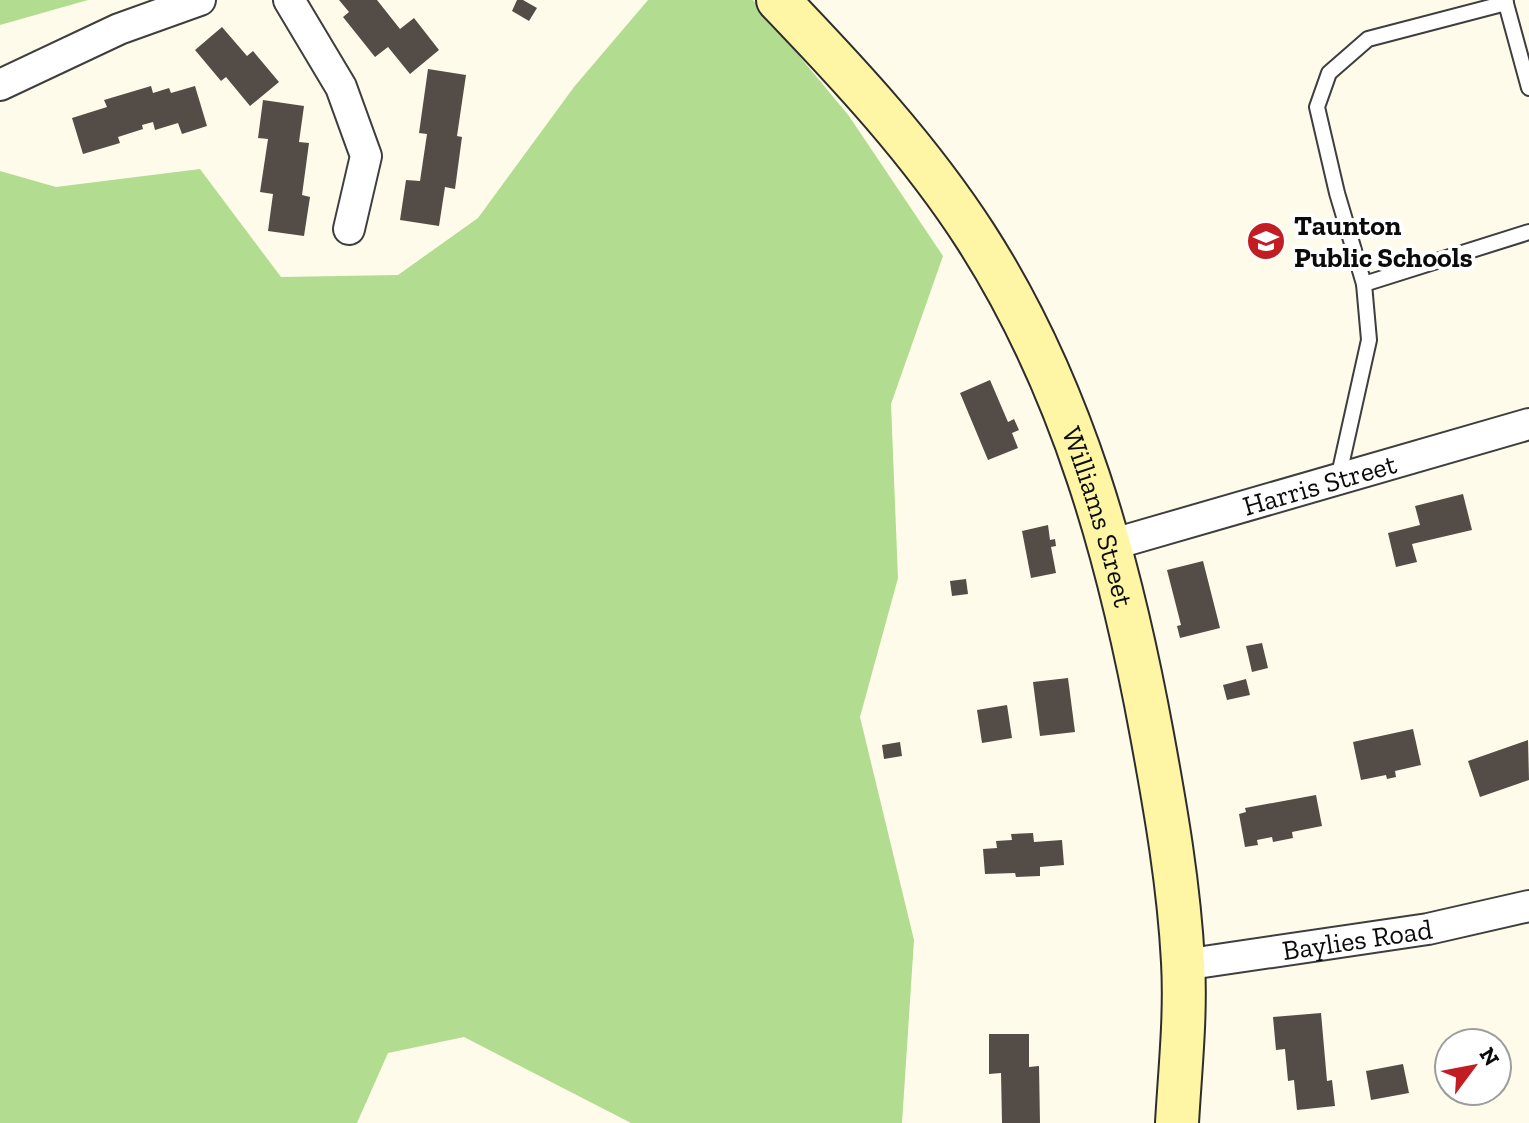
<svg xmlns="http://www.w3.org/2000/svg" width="1529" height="1123" viewBox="0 0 1529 1123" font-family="'Zilla Slab',serif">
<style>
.forest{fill:#b2dc90}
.building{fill:#544c47}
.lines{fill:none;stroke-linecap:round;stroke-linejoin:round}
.lane-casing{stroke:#3e3e3e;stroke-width:18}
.street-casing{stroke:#3e3e3e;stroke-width:34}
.secondary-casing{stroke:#2d2d2d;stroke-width:46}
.lane{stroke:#fff;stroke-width:14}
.street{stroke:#fff;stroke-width:30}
.secondary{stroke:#fff6a5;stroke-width:42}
.labels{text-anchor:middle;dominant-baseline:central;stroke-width:8;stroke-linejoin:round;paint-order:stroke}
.poi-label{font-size:28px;font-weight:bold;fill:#0b0b0b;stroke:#fff;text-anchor:start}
.street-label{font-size:28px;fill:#0b0b0b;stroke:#fff}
</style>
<rect width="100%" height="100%" fill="#fffbea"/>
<g class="forest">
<polygon points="0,0 88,0 0,25"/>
<polygon points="648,0 753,0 849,116 943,256 891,404 898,578 860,717 914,940 902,1123 631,1123 464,1037 388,1053 357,1123 0,1123 0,171 56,187 200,169 281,277 398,275 478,218 574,87"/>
</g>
<g class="building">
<polygon points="339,0 377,0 400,29 414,18 439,50 410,74 388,47 375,57 343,17 349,12"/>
<polygon points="517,0 523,0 537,8 529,21 512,11"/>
<polygon points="222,27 247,56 253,51 279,82 250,106 226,77 221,81 195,50"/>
<polygon points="428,69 466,75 457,136 462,137 455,189 445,187 439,226 400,220 406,180 420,181 427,134 419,133"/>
<polygon points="151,86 153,93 169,88 171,93 195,86 207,126 182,134 178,123 155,130 153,122 142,125 143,129 118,137 120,143 83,154 72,118 107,107 104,100"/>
<polygon points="263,100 304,106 299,142 309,143 302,195 310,197 304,236 268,231 273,194 260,192 268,139 258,138"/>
<polygon points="990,380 1008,422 1014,419 1019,430 1012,433 1018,448 988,460 960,393"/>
<polygon points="1463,494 1472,530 1412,544 1417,562 1396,567 1388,533 1420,525 1415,506"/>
<polygon points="1048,525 1050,540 1055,539 1056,546 1051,547 1056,573 1031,578 1022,531"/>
<polygon points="1203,561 1220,628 1180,638 1177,626 1181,625 1167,570"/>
<polygon points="966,579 968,594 952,596 950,581"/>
<polygon points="1262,643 1268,668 1252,672 1246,646"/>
<polygon points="1068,678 1075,732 1040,736 1033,682"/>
<polygon points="1246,679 1250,695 1227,700 1223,685"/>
<polygon points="1007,705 1012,738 982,743 977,710"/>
<polygon points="1413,729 1421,765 1395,771 1396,777 1387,779 1386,775 1361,780 1353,742"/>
<polygon points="1528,740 1529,780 1480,797 1468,761"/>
<polygon points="900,742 902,756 884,759 882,745"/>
<polygon points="1316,795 1322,826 1292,832 1293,838 1273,842 1272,837 1257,840 1258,845 1245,847 1239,814 1246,812 1245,808"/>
<polygon points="1033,833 1034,842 1062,840 1064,865 1040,867 1040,876 1016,877 1015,873 985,874 983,849 997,848 996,841 1012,840 1011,834"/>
<polygon points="1321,1013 1327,1081 1332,1080 1335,1106 1297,1110 1294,1080 1288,1081 1285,1049 1276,1050 1273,1017"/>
<polygon points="989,1034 1029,1034 1029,1067 1039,1066 1040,1123 1002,1123 1001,1073 989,1074"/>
<polygon points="1403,1064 1409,1093 1371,1100 1366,1071"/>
</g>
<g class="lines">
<defs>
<g id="lane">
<polyline points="1505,0 1529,88"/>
<polyline points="1364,284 1337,193 1317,107 1329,73 1368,39 1506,3"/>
<polyline points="1338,479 1369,340 1364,284 1529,232"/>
</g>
<g id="street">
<polyline points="289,0 341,87 366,156 349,229"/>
<polyline points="0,85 119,29 200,0"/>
<path id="s1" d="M 1110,545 L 1529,424"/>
<path id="s2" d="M 1183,965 L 1428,929 L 1529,906"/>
</g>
<g id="secondary">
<path id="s3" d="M 778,0 C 849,74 920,150 976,237 C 1073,388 1120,561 1152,735 C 1166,811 1179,886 1183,962 C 1186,1016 1180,1070 1177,1123"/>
</g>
</defs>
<use href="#lane" class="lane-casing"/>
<use href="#street" class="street-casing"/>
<use href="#secondary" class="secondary-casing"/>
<use href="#lane" class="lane"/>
<use href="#street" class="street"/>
<use href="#secondary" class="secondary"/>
</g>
<defs>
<symbol id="school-disc" viewBox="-11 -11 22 22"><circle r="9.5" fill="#c21d23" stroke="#fff"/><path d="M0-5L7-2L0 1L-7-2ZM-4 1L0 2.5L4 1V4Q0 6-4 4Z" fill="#fff"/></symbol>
</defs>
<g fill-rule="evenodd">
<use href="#school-disc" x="1244" y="219" width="44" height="44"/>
</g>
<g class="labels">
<g class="poi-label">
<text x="1294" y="225">Taunton<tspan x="1294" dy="32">Public Schools</tspan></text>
</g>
<g class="street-label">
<text stroke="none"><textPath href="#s1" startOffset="218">Harris Street</textPath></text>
<text stroke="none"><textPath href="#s3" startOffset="616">Williams Street</textPath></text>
<text stroke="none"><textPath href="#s2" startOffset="176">Baylies Road</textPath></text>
</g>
</g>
<g transform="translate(1473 1067) rotate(58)"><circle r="38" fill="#ffffff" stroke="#9d9d9d" stroke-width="2"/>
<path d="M0-6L14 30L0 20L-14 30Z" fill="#c21d23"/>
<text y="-12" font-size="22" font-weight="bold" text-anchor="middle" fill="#0b0b0b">N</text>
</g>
</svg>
